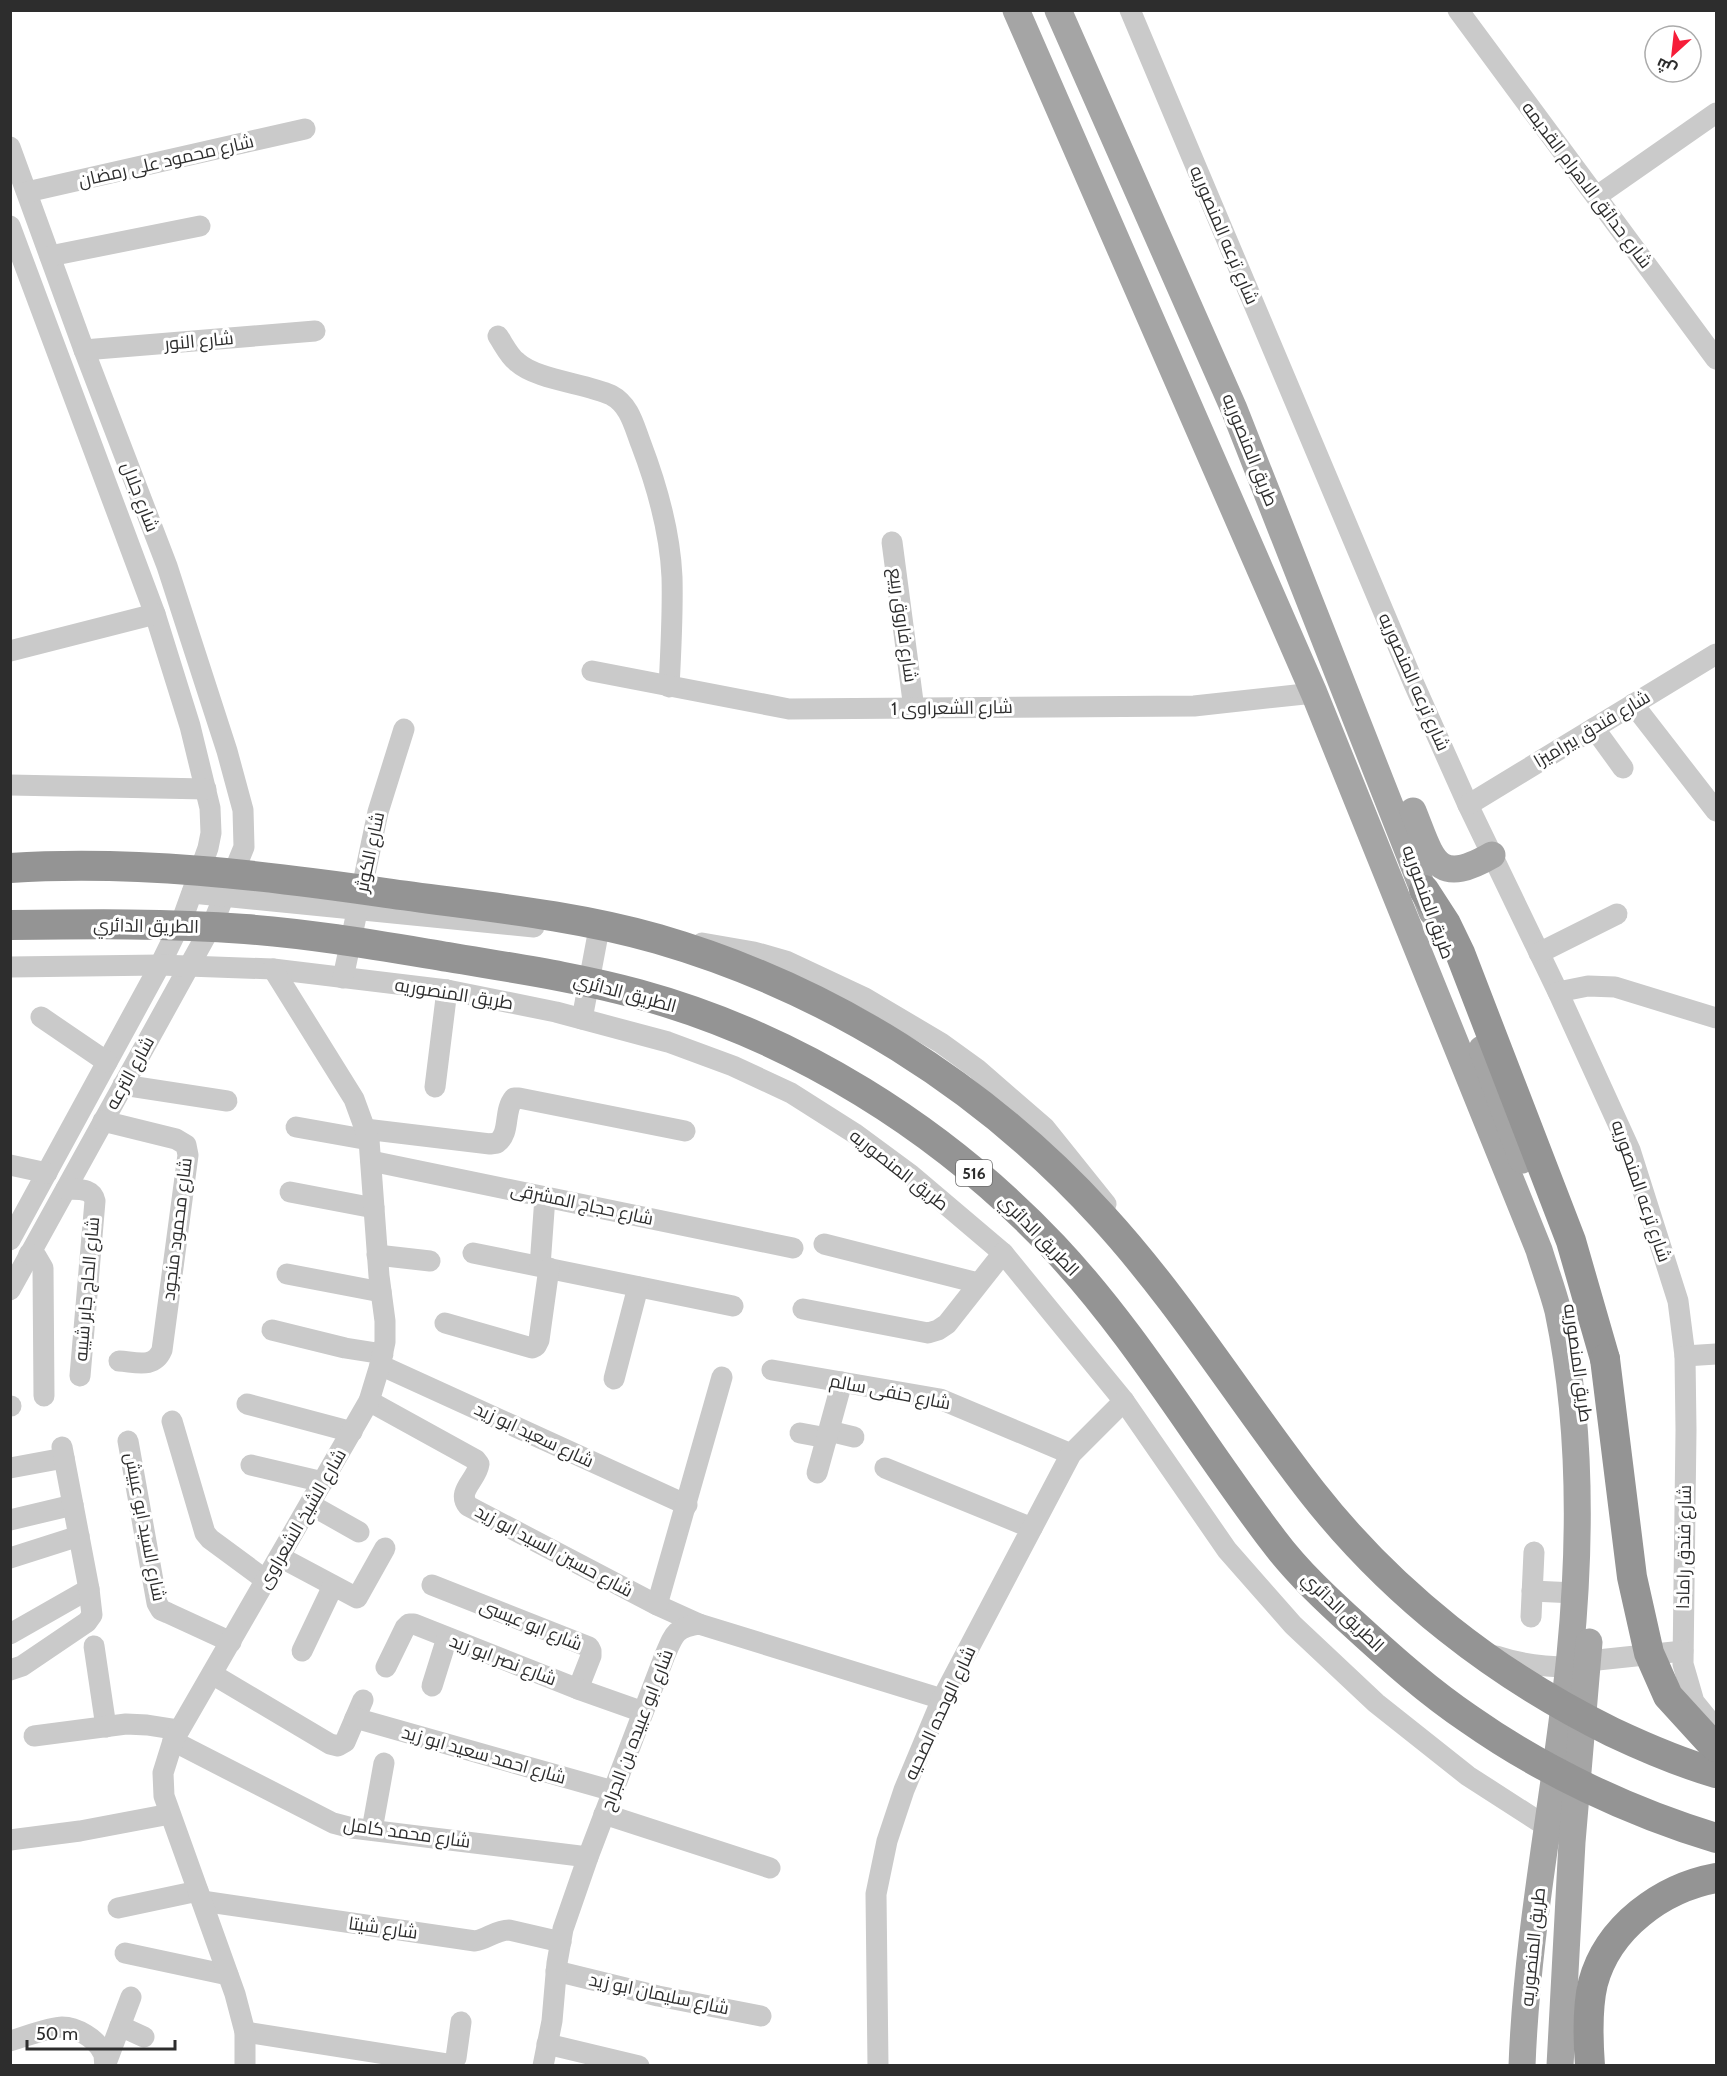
<svg xmlns="http://www.w3.org/2000/svg" width="1727" height="2076" viewBox="0 0 1727 2076" font-family="Cabin,Cairo,sans-serif">
<style>
.lines{fill:none;stroke-linecap:round;stroke-linejoin:round}
.minor{stroke:#cacaca;stroke-width:21}
.major{stroke:#a5a5a5;stroke-width:27}
.highway{stroke:#949494;stroke-width:30}
.highway-bridge{stroke:#949494;stroke-width:30}
.labels{text-anchor:middle;dominant-baseline:central;stroke-width:6;stroke-linejoin:round;paint-order:stroke}
.shield{fill:#fff;stroke:#6c6c6c;stroke-width:1.5}
.shield-label{font-size:16px;font-weight:bold;fill:#2d2d2d}
.street-label{font-size:18px;fill:#2d2d2d;stroke:#fff}
</style>
<rect width="100%" height="100%" fill="#fff"/>
<g class="lines">
<g class="minor">
<polyline points="1130,10 1414,684 1468,805 1558,992 1630,1150 1678,1301 1685,1356 1686,1430 1683,1664 1694,1702 1716,1729"/>
<polyline points="1458,10 1716,359"/>
<polyline points="10,147 84,350 167,566 227,751 243,810 244,847 213,923 10,1290"/>
<polyline points="27,192 305,129"/>
<polyline points="1597,196 1716,113"/>
<polyline points="10,226 155,614 190,726 210,808 211,833 208,848 182,920 160,965 10,1240"/>
<polyline points="50,256 200,226"/>
<path d="M 498,336 C 504,345 509,356 517,362 C 537,380 584,383 611,395 C 630,405 634,426 641,444 C 657,486 670,532 672,577 C 673,613 671,650 669,687"/>
<polyline points="84,350 315,331"/>
<polyline points="892,542 914,709"/>
<polyline points="10,651 155,614"/>
<polyline points="592,671 789,709 1194,706 1314,693"/>
<polyline points="1633,704 1716,811"/>
<polyline points="1594,728 1623,768"/>
<polyline points="10,785 206,789"/>
<polyline points="1468,805 1716,654"/>
<polyline points="192,893 534,927"/>
<polyline points="702,943 754,952 786,961 865,998 941,1043 977,1069 1045,1128 1106,1204"/>
<polyline points="1539,953 1617,914"/>
<polyline points="10,967 160,965 273,969 447,990 556,1012 668,1042 733,1066 791,1093 854,1133 911,1175 1003,1253 1124,1401 1227,1550 1293,1625 1376,1703 1468,1776 1558,1834"/>
<polyline points="343,978 378,812 404,729"/>
<polyline points="1558,992 1588,986 1615,987 1716,1018"/>
<polyline points="41,1017 107,1062"/>
<polyline points="582,1019 598,934"/>
<polyline points="123,1085 227,1101"/>
<polyline points="435,1087 447,990"/>
<path d="M 103,1121 L 176,1139 L 186,1145 L 188,1155 L 162,1350 C 154,1369 136,1362 119,1361"/>
<polyline points="296,1127 369,1140"/>
<path d="M 365,1129 L 490,1144 L 497,1143 C 511,1133 503,1111 514,1098 L 519,1098 L 685,1131"/>
<polyline points="371,1161 793,1248"/>
<polyline points="10,1165 47,1173"/>
<path d="M 66,1189 C 78,1190 92,1187 95,1201 L 80,1376"/>
<polyline points="290,1192 374,1208"/>
<polyline points="824,1244 978,1283"/>
<polyline points="473,1253 733,1306"/>
<polyline points="29,1254 36,1256 43,1268 44,1396"/>
<polyline points="377,1255 430,1261"/>
<polyline points="540,1266 545,1197"/>
<polyline points="287,1274 381,1292"/>
<polyline points="803,1309 928,1333 938,1330 947,1324 1003,1253"/>
<polyline points="445,1323 532,1348 536,1346 539,1340 549,1268"/>
<polyline points="272,1330 345,1348 383,1354"/>
<polyline points="1685,1356 1716,1354"/>
<polyline points="380,1365 687,1505"/>
<polyline points="772,1370 940,1399 1071,1454"/>
<polyline points="614,1379 638,1287"/>
<path d="M 369,1401 L 476,1460 L 479,1464 C 477,1480 456,1491 468,1506 L 657,1605 L 699,1624"/>
<polyline points="247,1404 352,1432"/>
<polyline points="10,1406 11,1406"/>
<polyline points="172,1421 205,1533 210,1539 267,1581"/>
<polyline points="829,1431 854,1437"/>
<polyline points="800,1433 827,1438"/>
<polyline points="128,1441 157,1603 161,1610 168,1613 231,1642"/>
<polyline points="251,1465 323,1482"/>
<polyline points="10,1468 64,1458"/>
<polyline points="885,1468 1032,1528"/>
<polyline points="817,1473 842,1382"/>
<polyline points="311,1505 359,1532"/>
<polyline points="10,1520 73,1505"/>
<polyline points="280,1557 357,1598 385,1548"/>
<polyline points="10,1558 79,1536"/>
<polyline points="432,1585 589,1647 591,1651 591,1656 578,1689"/>
<polyline points="1532,1591 1575,1593"/>
<polyline points="657,1605 722,1377"/>
<polyline points="1531,1617 1534,1552"/>
<polyline points="10,1634 89,1589"/>
<polyline points="94,1646 106,1727"/>
<polyline points="302,1651 333,1586"/>
<path d="M 1496,1656 C 1520,1664 1543,1667 1569,1667"/>
<polyline points="1588,1661 1683,1651"/>
<polyline points="386,1667 405,1628 409,1624 414,1624 578,1689 643,1712"/>
<polyline points="10,1670 22,1666 87,1622 92,1615 89,1589 62,1447"/>
<polyline points="212,1674 330,1744 338,1746 345,1742 363,1700"/>
<polyline points="432,1686 447,1638"/>
<polyline points="355,1718 613,1791"/>
<polyline points="34,1736 126,1724 147,1725 179,1730"/>
<polyline points="173,1741 333,1823 352,1828 588,1857"/>
<polyline points="604,1814 770,1868"/>
<polyline points="372,1830 384,1763"/>
<polyline points="10,1840 80,1831 170,1814"/>
<path d="M 202,1901 L 475,1941 C 487,1939 496,1930 509,1930 L 561,1942"/>
<polyline points="118,1908 198,1891"/>
<polyline points="125,1953 228,1975"/>
<polyline points="556,1971 658,1996 761,2016"/>
<polyline points="120,2026 144,2037"/>
<polyline points="245,2032 448,2064 452,2063 456,2058 461,2022"/>
<path d="M 10,2041 C 24,2037 50,2027 62,2027 C 77,2027 96,2039 102,2051 C 105,2055 104,2061 105,2066"/>
<polyline points="547,2044 639,2066"/>
<polyline points="105,2066 131,1997"/>
<polyline points="245,2066 245,2032 235,1994 164,1796 163,1773 173,1741 369,1401 380,1365 385,1342 385,1321 379,1276 369,1140 354,1099 273,969"/>
<path d="M 543,2066 L 552,2021 L 557,1963 L 563,1929 L 588,1857 L 665,1655 C 674,1634 675,1628 699,1624 L 942,1699"/>
<polyline points="878,2066 876,1894 887,1841 904,1790 942,1699 1071,1454 1124,1401"/>
</g>
<g class="major">
<path d="M 1016,10 L 1314,693 L 1539,1250 C 1545,1270 1553,1291 1558,1311 C 1581,1421 1581,1543 1570,1655 C 1556,1792 1527,1928 1522,2066"/>
<polyline points="1058,10 1234,409 1432,912"/>
<path d="M 1413,811 C 1432,858 1435,888 1492,855"/>
<polyline points="1482,1049 1522,1160"/>
<polyline points="1560,2066 1572,1842 1589,1642"/>
</g>
<g class="highway">
<polyline points="1424,890 1446,924 1460,953 1571,1241 1605,1359"/>
<path d="M 1590,2066 C 1588,2039 1587,2008 1593,1983 C 1608,1927 1662,1888 1716,1878"/>
</g>
<g class="highway-bridge">
<path d="M 10,868 C 136,860 262,875 386,893 C 477,906 570,914 658,939 C 827,988 984,1086 1102,1216 C 1180,1301 1241,1401 1312,1492 C 1392,1594 1496,1675 1612,1732 C 1646,1748 1681,1763 1716,1773"/>
<path d="M 10,925 C 89,924 167,923 245,929 C 313,934 381,946 448,957 C 512,968 576,977 638,994 C 795,1037 941,1128 1053,1246 C 1137,1335 1199,1443 1273,1540 C 1297,1572 1328,1601 1358,1628 C 1393,1660 1429,1692 1469,1719 C 1543,1771 1630,1812 1716,1838"/>
<polyline points="1605,1359 1632,1577 1649,1653 1668,1696 1710,1742 1716,1747"/>
</g>
</g>
<g class="labels">
<rect class="shield" x="956" y="1160" width="36" height="26" rx="4.5"/>
<g class="shield-label">
<text x="974" y="1173">516</text>
</g>
<g class="street-label">
<text transform="translate(166 161) rotate(-13)">شارع محمود على رمضان</text>
<text transform="translate(1587 185) rotate(53)">شارع حدائق الاهرام القديمه</text>
<text transform="translate(1224 235) rotate(67)">شارع ترعه المنصوريه</text>
<text transform="translate(199 341) rotate(-5)">شارع النور</text>
<text transform="translate(1250 450) rotate(68)">طريق المنصوريه</text>
<text transform="translate(140 497) rotate(69)">شارع جلال</text>
<text transform="translate(903 625) rotate(82)">شارع فاروق ربيع</text>
<text transform="translate(1414 682) rotate(66)">شارع ترعه المنصوريه</text>
<text transform="translate(952 708) rotate(-1)">شارع الشعراوى 1</text>
<text transform="translate(1592 729) rotate(-31)">شارع فندق بيراميزا</text>
<text transform="translate(370 852) rotate(-78)">شارع الكوثر</text>
<text transform="translate(1428 902) rotate(70)">طريق المنصوريه</text>
<text transform="translate(146 926) rotate(1)">الطريق الدائري</text>
<text transform="translate(625 993) rotate(15)">الطريق الدائري</text>
<text transform="translate(454 994) rotate(9)">طريق المنصوريه</text>
<text transform="translate(130 1073) rotate(-61)">شارع الترعه</text>
<text transform="translate(899 1170) rotate(38)">طريق المنصوريه</text>
<text transform="translate(1641 1191) rotate(71)">شارع ترعه المنصوريه</text>
<text transform="translate(582 1204) rotate(12)">شارع حجاج المشرقى</text>
<text transform="translate(177 1229) rotate(-83)">شارع محمود منجود</text>
<text transform="translate(1039 1235) rotate(46)">الطريق الدائري</text>
<text transform="translate(87 1289) rotate(-85)">شارع الحاج جابر شيبه</text>
<text transform="translate(1578 1363) rotate(82)">طريق المنصوريه</text>
<text transform="translate(890 1392) rotate(11)">شارع حنفى سالم</text>
<text transform="translate(534 1435) rotate(25)">شارع سعيد ابو زيد</text>
<text transform="translate(302 1519) rotate(-60)">شارع الشيخ الشعراوى</text>
<text transform="translate(145 1527) rotate(79)">شارع السيد ابو عبيش</text>
<text transform="translate(1684 1547) rotate(-89)">شارع فندق رامادا</text>
<text transform="translate(554 1551) rotate(28)">شارع حسين السيد ابو زيد</text>
<text transform="translate(1343 1612) rotate(44)">الطريق الدائري</text>
<text transform="translate(531 1625) rotate(22)">شارع ابو عيسى</text>
<text transform="translate(503 1660) rotate(21)">شارع نصر ابو زيد</text>
<text transform="translate(940 1713) rotate(-65)">شارع الوحده الصحيه</text>
<text transform="translate(637 1730) rotate(-69)">شارع ابو عبيده بن الجراح</text>
<text transform="translate(484 1755) rotate(16)">شارع احمد سعيد ابو زيد</text>
<text transform="translate(407 1833) rotate(8)">شارع محمد كامل</text>
<text transform="translate(383 1928) rotate(8)">شارع شيتا</text>
<text transform="translate(1533 1947) rotate(-84)">طريق المنصوريه</text>
<text transform="translate(659 1994) rotate(12)">شارع سليمان ابو زيد</text>
</g>
</g>
<rect width="1727" height="2076" fill="none" stroke="#2d2d2d" stroke-width="24"/>
<g transform="translate(1673 54) rotate(207)"><circle r="28" fill="#ffffff" stroke="#ababab" stroke-width="1.5"/>
<path d="M0-4.5L10 22L0 15L-10 22Z" fill="#f61d39"/>
<text y="-9" font-size="16" font-weight="bold" text-anchor="middle" fill="#2d2d2d">ش</text>
</g>
<path d="M27 2040v9h148v-9" fill="none" stroke="#2d2d2d" stroke-width="3"/>
<text x="36" y="2040" font-size="18" fill="#2d2d2d" stroke="#ffffff" stroke-width="4.5" paint-order="stroke">50 m</text>
</svg>
